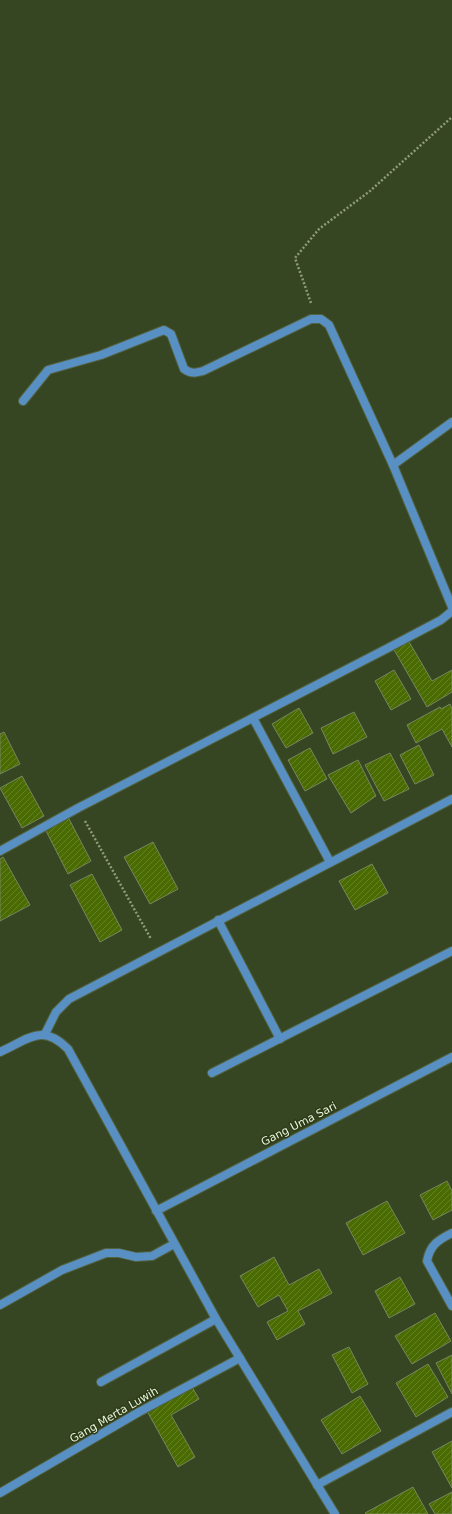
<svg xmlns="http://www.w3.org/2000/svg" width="452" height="1514" viewBox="0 0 452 1514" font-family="'DejaVu Sans',sans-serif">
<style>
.building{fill:url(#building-hatch);stroke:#75865f}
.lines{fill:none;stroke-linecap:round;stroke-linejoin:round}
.service-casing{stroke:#536240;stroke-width:10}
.minor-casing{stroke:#536240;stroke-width:10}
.tertiary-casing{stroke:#536240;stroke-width:10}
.path{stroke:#8e9b7e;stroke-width:2.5;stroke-dasharray:2 2;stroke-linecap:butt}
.service{stroke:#5890c3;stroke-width:8}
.minor{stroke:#5890c3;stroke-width:8}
.tertiary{stroke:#5890c3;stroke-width:8}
.labels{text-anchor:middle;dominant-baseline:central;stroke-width:3;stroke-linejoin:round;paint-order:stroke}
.street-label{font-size:11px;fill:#e8f2dd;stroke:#2d3c17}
</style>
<defs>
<pattern id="building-hatch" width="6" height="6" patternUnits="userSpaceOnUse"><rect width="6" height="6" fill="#4a6b02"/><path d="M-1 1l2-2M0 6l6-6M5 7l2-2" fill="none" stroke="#648126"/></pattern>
</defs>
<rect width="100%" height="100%" fill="#374622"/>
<g class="building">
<polygon points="408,640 432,681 452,670 452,692 427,707 393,648"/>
<polygon points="394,670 411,699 391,710 375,681"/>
<polygon points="450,704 452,709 452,747 442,729 416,743 407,725 440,707 441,709"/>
<polygon points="299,708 313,733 286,748 272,724"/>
<polygon points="354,712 367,737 333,754 321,728"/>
<polygon points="4,732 20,764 0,774 0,734"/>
<polygon points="419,745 434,775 415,784 400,755"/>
<polygon points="310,748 327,779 305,791 288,760"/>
<polygon points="390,753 409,789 384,801 365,765"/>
<polygon points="358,760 376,796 351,813 328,775"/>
<polygon points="22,776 44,816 22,828 0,788"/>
<polygon points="68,817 91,861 68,874 45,829"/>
<polygon points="153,842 178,889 150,904 124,857"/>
<polygon points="3,857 30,905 0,921 0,859"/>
<polygon points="372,864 388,893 355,910 339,881"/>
<polygon points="92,874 122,930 100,942 70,885"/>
<polygon points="447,1181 452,1191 452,1210 433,1220 420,1195"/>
<polygon points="387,1201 405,1233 363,1255 346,1223"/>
<polygon points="274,1257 289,1285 319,1269 332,1293 298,1311 305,1324 277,1340 267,1322 288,1311 279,1295 258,1307 240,1276"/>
<polygon points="400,1277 415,1304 389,1318 375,1291"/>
<polygon points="435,1313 451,1341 412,1364 395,1336"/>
<polygon points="349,1347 368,1384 352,1393 332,1355"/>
<polygon points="452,1355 452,1394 436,1363"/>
<polygon points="428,1364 448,1397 416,1417 396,1383"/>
<polygon points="192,1387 199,1399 171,1415 195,1457 178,1467 147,1411"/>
<polygon points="360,1396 381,1431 342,1454 321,1420"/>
<polygon points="452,1441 452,1488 432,1452"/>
<polygon points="413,1487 428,1514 366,1514 365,1513"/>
<polygon points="452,1492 452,1514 435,1514 429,1504"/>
</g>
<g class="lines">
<defs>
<g id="service">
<polyline points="0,1305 62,1270 106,1253 119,1253 136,1257 152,1256 174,1244"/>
<polyline points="101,1382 216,1319"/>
</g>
<g id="minor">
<path d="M 23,401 L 48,370 L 101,355 L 164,330 L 171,334 L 184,369 C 191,374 196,373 203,371 L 311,319 L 321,319 L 329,325 L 393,465 L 452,607"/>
<polyline points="393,465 452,422"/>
<polyline points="253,718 330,862"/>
<polyline points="0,851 78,808 388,648 441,620 452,611"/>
<polyline points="218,920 280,1039"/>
<polyline points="45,1034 56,1012 69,999 452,799"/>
<polyline points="212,1073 452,951"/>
<polyline points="156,1211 452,1057"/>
<path d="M 452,1233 C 438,1240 430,1245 427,1261 L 452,1306"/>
<polyline points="317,1485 452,1412"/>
<polyline points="0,1493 139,1412 240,1358"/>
</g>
<path id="tertiary" d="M 0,1052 C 29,1039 42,1023 68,1049 L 216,1319 L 335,1514"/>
</defs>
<use href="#service" class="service-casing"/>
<use href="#minor" class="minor-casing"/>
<use href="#tertiary" class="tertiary-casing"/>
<g class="path">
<polyline points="311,303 295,258 319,229 370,191 452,117"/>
<polyline points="85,821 151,939"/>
</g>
<use href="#service" class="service"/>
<use href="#minor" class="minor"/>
<use href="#tertiary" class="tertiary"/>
</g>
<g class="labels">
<g class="street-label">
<text transform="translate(299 1124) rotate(-27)">Gang Uma Sari</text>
<text transform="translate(114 1415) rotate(-30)">Gang Merta Luwih</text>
</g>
</g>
</svg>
